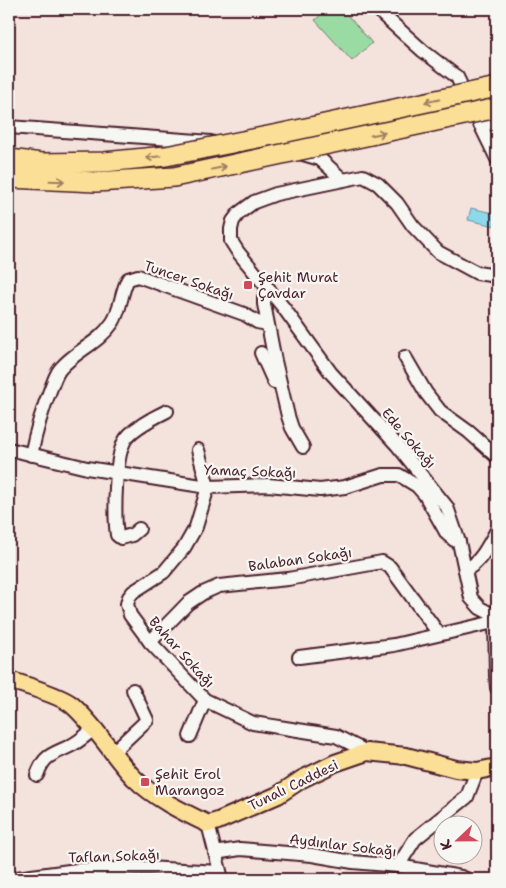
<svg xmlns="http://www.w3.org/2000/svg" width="506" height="888" viewBox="0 0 506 888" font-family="'Shantell Sans',sans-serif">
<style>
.green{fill:#9adba4;stroke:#727d68}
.water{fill:#8bd9ea;stroke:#718f9e}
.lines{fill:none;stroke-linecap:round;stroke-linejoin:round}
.minor-casing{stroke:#4a1f2b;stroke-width:16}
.major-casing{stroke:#4a1f2b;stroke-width:20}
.minor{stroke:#f6f6f2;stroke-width:12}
.major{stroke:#fbdf96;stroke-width:16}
.highway-bridge-casing{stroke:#4a1f2b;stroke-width:22;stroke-linecap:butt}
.highway-bridge{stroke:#fbdf96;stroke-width:19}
.oneway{stroke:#a27f60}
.poi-dot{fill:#d1495b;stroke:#f6f6f2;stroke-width:2}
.labels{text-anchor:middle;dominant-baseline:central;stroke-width:4.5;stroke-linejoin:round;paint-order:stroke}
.poi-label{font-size:14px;fill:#4a1f2b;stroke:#f6f6f2;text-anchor:start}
.street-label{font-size:14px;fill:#4a1f2b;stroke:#f6f6f2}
</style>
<rect width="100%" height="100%" fill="#f4e2dc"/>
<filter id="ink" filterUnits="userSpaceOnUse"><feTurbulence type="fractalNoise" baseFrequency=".02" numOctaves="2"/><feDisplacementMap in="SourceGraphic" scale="10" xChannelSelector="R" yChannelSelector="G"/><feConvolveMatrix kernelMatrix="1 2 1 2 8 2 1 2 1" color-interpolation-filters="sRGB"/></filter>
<g filter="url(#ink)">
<polygon class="green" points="328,9 342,9 372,43 352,61 315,20"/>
<polygon class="water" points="471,208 497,214 495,226 468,220"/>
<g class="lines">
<defs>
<g id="minor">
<polyline points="379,9 383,15 423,51 457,77 497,159"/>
<polyline points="481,126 497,121"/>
<polyline points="9,127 211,142"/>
<polyline points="248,145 279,147 320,159 343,180"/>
<polyline points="497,276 477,273 438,252 413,226 397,203 378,184 363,176 276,194 254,202 239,213 233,221 231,229 231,241 238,252 283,307 331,373 397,445 447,507 459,542 471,598 480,608 497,617"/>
<polyline points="269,289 264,298 264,304 275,361 288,416 292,428 303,447"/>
<polyline points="261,353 274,382"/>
<polyline points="405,357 426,393 440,411 469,432 497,457"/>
<polyline points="9,449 87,468 208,487 268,485 320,490 345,487 383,475 399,475 417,486 425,495 447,534 454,540 459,542"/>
<polyline points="198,450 208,487 196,527 184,548 164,572 133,592 129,597 127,604 130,615 150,642 205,700 253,723 336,736 367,752"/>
<path d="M 31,455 C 36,431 42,410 51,388 C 54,381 56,373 61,368 C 78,349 98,344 113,322 C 121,309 121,292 128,279 L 138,276 L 244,314 L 257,322 L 267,324"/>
<path d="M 139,529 L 132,535 L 121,538 L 117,535 C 114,515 115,460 124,442 C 129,430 155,417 167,411"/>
<path d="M 465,570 C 480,564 489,544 497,530"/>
<polyline points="495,617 496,676 497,688"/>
<polyline points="150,642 188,603 203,593 219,586 288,579 382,562 390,567 439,634"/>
<polyline points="299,657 394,645 494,622"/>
<polyline points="190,736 205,700"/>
<polyline points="113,752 147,720 133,690"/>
<path d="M 37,775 C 45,753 53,755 72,745 C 80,741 87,734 94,729"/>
<polyline points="208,824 222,879"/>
<polyline points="215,853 240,849 312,855 353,862 398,866 461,877 466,879"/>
<polyline points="398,866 415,839 467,797 477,771"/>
<polyline points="9,879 77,870 146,868 220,872"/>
</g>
<path id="major" d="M 9,680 C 22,684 63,697 72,705 C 96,726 112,755 134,778 C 154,798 183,812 208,824 L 218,821 L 278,795 L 302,779 L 335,763 L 367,752 L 406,756 L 456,769 L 477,771 L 497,767"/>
</defs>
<use href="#minor" class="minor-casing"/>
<use href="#major" class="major-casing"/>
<use href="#minor" class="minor"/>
<use href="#major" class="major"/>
<defs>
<g id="highway-bridge">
<polyline points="9,159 42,163 104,162 166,156 278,134 497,87"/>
<polyline points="9,178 96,182 174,177 497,108"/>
</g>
</defs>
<use href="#highway-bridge" class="highway-bridge-casing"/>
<use href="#highway-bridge" class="highway-bridge"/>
</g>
<defs><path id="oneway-shaft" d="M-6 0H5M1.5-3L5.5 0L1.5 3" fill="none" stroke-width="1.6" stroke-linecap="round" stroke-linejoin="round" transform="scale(1.25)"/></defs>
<g class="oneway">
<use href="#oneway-shaft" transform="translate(432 101) rotate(168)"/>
<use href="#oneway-shaft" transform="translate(378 134) rotate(-12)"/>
<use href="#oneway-shaft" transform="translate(153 157) rotate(174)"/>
<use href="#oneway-shaft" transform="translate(219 168) rotate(-11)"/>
<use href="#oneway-shaft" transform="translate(57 181) rotate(2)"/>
</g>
</g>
<g class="poi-dot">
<rect x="243" y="280" width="10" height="10" rx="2.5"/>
<rect x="140" y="777" width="10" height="10" rx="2.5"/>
</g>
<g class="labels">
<g class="poi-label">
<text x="258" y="277">Şehit Murat<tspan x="258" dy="16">Çavdar</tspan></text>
<text x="155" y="774">Şehit Erol<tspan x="155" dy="16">Marangoz</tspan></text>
</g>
<g class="street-label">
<text transform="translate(189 280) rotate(19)">Tuncer Sokağı</text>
<text transform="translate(409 438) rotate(49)">Ede Sokağı</text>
<text transform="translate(250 471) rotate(2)">Yamaç Sokağı</text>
<text transform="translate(300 559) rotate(-8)">Balaban Sokağı</text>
<text transform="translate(182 652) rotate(48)">Bahar Sokağı</text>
<text transform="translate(293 785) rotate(-26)">Tunalı Caddesi</text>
<text transform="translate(343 845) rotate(7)">Aydınlar Sokağı</text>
<text transform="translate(114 856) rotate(-2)">Taflan Sokağı</text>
</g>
</g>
<rect width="506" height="888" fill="none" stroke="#f6f6f2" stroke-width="30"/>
<rect x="15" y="15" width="476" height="858" fill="none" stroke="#4a1f2b" stroke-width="2" filter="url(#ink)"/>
<g transform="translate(458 840) rotate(248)"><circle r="24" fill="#f6f6f2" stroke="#b1a0a2"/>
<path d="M0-4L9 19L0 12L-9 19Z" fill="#d1495b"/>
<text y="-8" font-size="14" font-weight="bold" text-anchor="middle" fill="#4a1f2b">K</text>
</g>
</svg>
